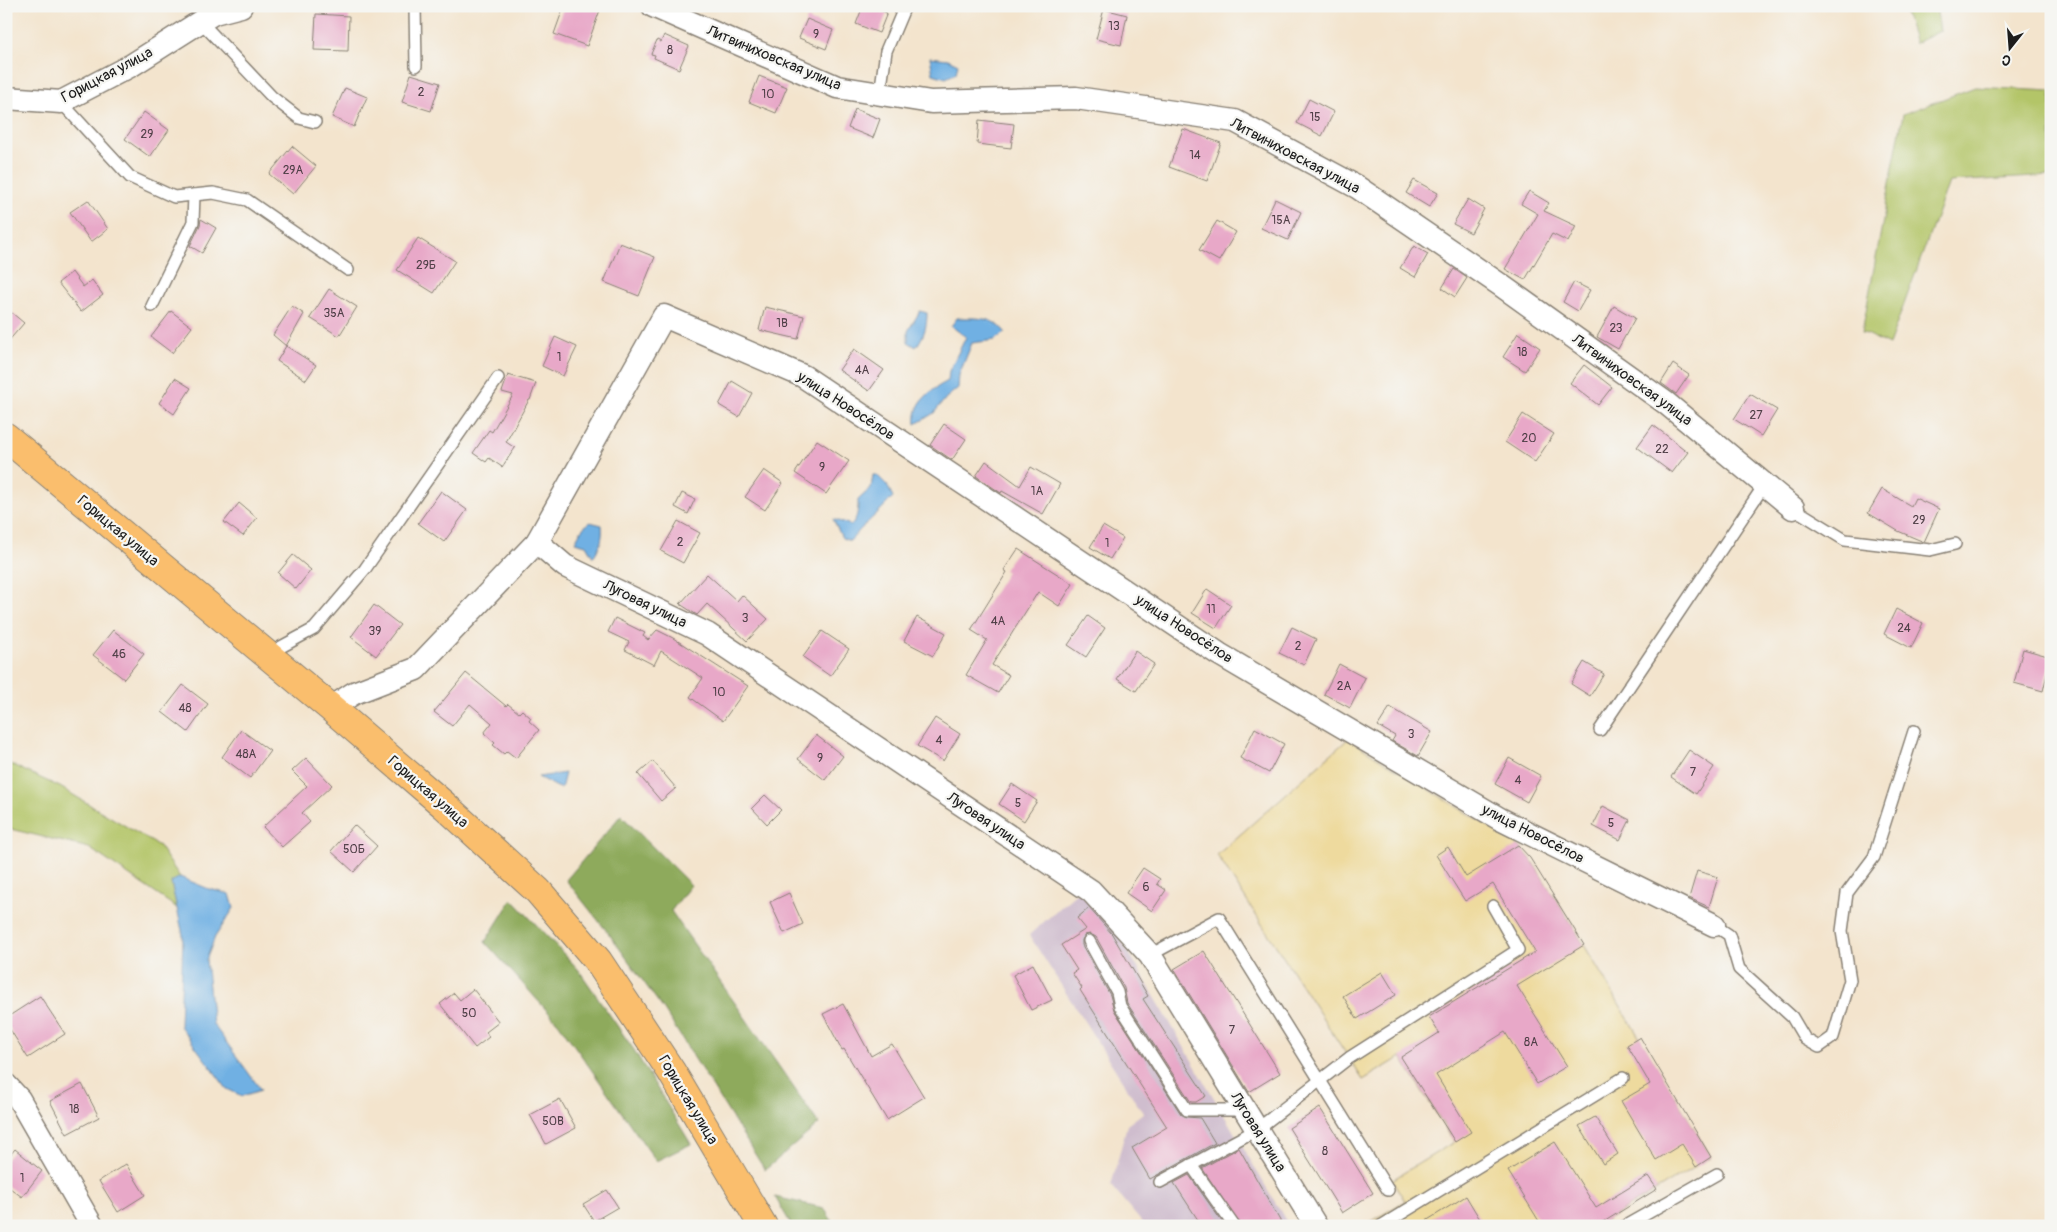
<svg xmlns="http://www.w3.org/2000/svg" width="2057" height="1232" viewBox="0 0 2057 1232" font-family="Pangolin,sans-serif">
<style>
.industrial{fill:#cfbdce}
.green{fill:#b3c568;stroke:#687042}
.forest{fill:#8eaa5c;stroke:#55633c}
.sand{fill:#eeda9e;stroke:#857b5d}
.water{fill:#6fb0e3;stroke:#466680}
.building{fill:#e8a8c8}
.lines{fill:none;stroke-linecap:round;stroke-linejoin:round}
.lane-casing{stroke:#888074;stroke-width:14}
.street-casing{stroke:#888074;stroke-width:25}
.primary-casing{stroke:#888074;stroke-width:30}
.lane{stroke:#fff;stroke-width:11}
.street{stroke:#fff;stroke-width:22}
.primary{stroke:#fabe6d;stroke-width:28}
.labels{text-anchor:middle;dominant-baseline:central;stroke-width:4.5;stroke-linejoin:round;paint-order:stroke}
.number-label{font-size:12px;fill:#4f3f47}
.street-label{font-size:15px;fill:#1c1c1c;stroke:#f6f6f2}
</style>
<rect width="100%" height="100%" fill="#f6f6f2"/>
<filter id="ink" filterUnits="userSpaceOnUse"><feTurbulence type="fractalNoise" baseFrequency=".02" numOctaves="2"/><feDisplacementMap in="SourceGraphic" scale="10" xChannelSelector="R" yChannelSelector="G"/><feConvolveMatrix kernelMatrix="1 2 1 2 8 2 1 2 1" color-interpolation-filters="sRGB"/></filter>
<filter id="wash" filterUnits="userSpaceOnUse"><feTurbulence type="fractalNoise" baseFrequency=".0096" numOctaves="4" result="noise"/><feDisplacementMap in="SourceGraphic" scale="20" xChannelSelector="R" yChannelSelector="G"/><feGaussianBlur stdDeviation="1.12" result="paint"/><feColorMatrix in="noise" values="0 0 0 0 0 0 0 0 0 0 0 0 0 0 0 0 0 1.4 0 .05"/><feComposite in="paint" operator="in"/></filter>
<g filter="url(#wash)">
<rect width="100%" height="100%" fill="#f3e4cd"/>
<polygon class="industrial" points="1079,891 1115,929 1289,1226 1145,1226 1111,1186 1127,1125 1143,1113 1029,935"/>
<g class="green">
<polygon points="1903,6 1936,6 1940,31 1915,43"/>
<polygon points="1975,87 2051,91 2051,176 1949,182 1889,345 1862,332 1903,114"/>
<polygon points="6,762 60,787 159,846 180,877 171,883 177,908 89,848 6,828"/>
</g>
<g class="forest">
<polygon points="621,815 691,885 671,911 819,1124 765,1170 664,1010 609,934 566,880"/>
<polygon points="512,899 578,969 634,1050 691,1144 656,1161 559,1024 485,942"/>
<polygon points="775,1197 824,1208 835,1226 792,1226"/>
</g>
<polygon class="sand" points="1348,739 1518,845 1530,858 1584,945 1711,1157 1597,1226 1364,1226 1405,1201 1392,1180 1454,1142 1401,1057 1363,1080 1217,855"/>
<g class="water">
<polygon points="930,57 948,59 958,64 956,73 946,78 933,74"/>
<path d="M 920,311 L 927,313 C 927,327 924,336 916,347 L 908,342 L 908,331 Z"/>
<path d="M 957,318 C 976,318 993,316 1005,332 L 995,340 L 972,343 L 959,375 L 958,388 L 946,398 L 934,413 L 916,424 C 913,402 931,390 948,381 L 949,371 L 966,337 L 951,326 Z"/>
<path d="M 873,475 L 877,475 L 887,485 L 893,497 C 879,513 863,525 850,541 L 842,538 L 833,519 L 851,525 C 858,518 858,510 858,500 L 871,488 Z"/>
<path d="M 590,522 L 602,525 C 603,538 601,546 593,557 L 586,545 L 575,542 L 582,529 Z"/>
<polygon points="565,773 561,789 538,777"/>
<polygon points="180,877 209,889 230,894 234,908 215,937 206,960 213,1024 261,1090 242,1096 227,1089 180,1026 183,935 171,882"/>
</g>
<g id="blocks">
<g class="building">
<polygon points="564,6 589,6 600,10 587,46 554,34"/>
<polygon points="863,6 870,6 887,13 879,33 856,24"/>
<polygon points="1104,9 1127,15 1121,45 1096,39"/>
<polygon points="316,14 349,16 348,51 314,50"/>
<polygon points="807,19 833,30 826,49 799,38"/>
<polygon points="664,35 689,46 679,69 654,58 655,55 651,54 657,40 661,42"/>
<polygon points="411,74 440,83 431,111 402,102"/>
<polygon points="759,76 787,87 776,113 749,102"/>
<polygon points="345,88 367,97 354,127 332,117"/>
<polygon points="1309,99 1334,112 1322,136 1297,123"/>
<polygon points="855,109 880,119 873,138 848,128"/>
<polygon points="144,112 169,130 150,157 125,139"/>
<polygon points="979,120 1014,124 1011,148 977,144"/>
<polygon points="1183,129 1221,143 1207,181 1169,167"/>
<polygon points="292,146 316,166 293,194 269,174"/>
<polygon points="1414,180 1438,193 1429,207 1406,193"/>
<polygon points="1529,191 1549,203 1544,211 1576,226 1568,242 1552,234 1525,280 1505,269 1538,214 1521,204"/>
<polygon points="1275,199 1301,212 1288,240 1261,228"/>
<polygon points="1468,199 1484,209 1471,233 1453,224"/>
<polygon points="88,200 108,229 91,242 70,212"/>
<polygon points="201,219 216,228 202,253 190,246 200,225"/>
<polygon points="1217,221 1236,232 1219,261 1199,250"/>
<polygon points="418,238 455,261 434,293 397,270"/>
<polygon points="620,243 655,257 639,296 604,282"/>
<polygon points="1414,246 1428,254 1415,277 1400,268"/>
<polygon points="1454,269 1467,278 1455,297 1442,288"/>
<polygon points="72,272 83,287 92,280 103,295 81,312 58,283"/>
<polygon points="1574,282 1590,290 1578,311 1563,302"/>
<polygon points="329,289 357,307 339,336 310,318"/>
<polygon points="292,306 304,314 286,346 273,335"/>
<polygon points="1614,306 1635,318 1618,349 1597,337"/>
<polygon points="765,307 804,316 798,339 759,330"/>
<polygon points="6,308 24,323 6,344"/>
<polygon points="171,311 192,327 172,353 151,337"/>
<polygon points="1518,333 1540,348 1525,371 1503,357"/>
<polygon points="555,337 577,347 563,376 542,366"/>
<polygon points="286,346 316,365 306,380 277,361"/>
<polygon points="854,349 884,370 869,391 839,370"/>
<polygon points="1673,364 1689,375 1676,394 1661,383"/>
<polygon points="1584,365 1612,387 1598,405 1570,383"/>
<polygon points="508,375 536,383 530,400 529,400 506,442 515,448 502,467 489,458 486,462 473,453 489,430 492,432 513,395 502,392"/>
<polygon points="175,378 191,388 174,414 159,403"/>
<polygon points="732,381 752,393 739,417 719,405"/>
<polygon points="1750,394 1777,410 1761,436 1734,419"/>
<polygon points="1523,414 1554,434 1535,462 1505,442"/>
<polygon points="944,424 966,439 952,460 930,445"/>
<polygon points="1653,425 1688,452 1672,473 1637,447"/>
<polygon points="817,440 849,461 826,494 795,473"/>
<polygon points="986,461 1020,486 1031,467 1060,484 1043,514 1002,491 1001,493 976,476"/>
<polygon points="764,470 783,483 765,510 745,497"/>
<polygon points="1882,489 1911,506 1915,498 1939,509 1924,542 1898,531 1868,513"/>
<polygon points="441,491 467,510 444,542 418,523"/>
<polygon points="682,493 695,499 688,514 675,507"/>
<polygon points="239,503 257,518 243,536 224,522"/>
<polygon points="678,521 700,533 683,563 661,551"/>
<polygon points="1103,526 1123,538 1110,559 1090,547"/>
<polygon points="1018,549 1073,584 1059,606 1038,592 992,665 1009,675 998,693 966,675 987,640 971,630 1007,572 1004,570"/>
<polygon points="293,555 311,570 296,589 278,573"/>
<polygon points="707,574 737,601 742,595 768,619 747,641 707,604 697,615 680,604"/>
<polygon points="1207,589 1231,605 1216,628 1192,613"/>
<polygon points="374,605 400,625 376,656 351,637"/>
<polygon points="1896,609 1923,623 1911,648 1884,634"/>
<polygon points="1088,616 1105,628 1086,657 1068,645"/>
<polygon points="917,617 946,633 933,656 904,641"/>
<polygon points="615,618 645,633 643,636 648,640 657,630 673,638 748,686 723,721 690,697 703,678 661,651 654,665 625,650 629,642 608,632"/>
<polygon points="1292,627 1316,639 1304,665 1279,653"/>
<polygon points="113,630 144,654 124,679 93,655"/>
<polygon points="822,631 849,649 830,676 803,657"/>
<polygon points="2023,649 2051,657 2043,691 2014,683"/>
<polygon points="1135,651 1154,664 1136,691 1117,679"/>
<polygon points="1584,662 1604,674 1590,696 1571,684"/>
<polygon points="1339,664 1365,678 1350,708 1324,694"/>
<polygon points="466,673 506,706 508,704 519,713 522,710 531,718 529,721 539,730 516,758 507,751 504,754 493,745 495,743 484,733 492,723 470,704 452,726 434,712"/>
<polygon points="183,685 208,704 188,732 162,712"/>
<polygon points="1390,707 1432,732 1418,756 1392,741 1395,736 1378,726"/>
<polygon points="935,718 960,734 943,761 917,746"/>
<polygon points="1255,728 1284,744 1269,773 1240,758"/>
<polygon points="241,730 270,751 250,778 222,757"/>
<polygon points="816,735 843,756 825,780 798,759"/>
<polygon points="1689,750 1714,767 1696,794 1671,777"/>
<polygon points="306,758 332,785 302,813 310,822 282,847 263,827 307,786 292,771"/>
<polygon points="1509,758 1541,776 1527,802 1495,784"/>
<polygon points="653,761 676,788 661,801 638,774"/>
<polygon points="1012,784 1037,801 1024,821 999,804"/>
<polygon points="765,795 781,810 767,824 752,808"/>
<polygon points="1603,806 1630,820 1620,840 1593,826"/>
<polygon points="354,825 377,846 354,872 331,851"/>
<polygon points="1518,845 1530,858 1584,945 1517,986 1567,1066 1537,1084 1505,1032 1436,1075 1471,1132 1455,1142 1401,1057 1439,1033 1429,1017 1535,952 1493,884 1465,901 1436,855 1448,847 1466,877"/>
<polygon points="1143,868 1160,879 1157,884 1166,890 1152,911 1126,893"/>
<polygon points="1697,871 1718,877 1709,907 1689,898"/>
<polygon points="789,893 803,924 784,933 770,902"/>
<polygon points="1089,908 1112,934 1148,996 1143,999 1206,1096 1196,1102 1191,1102 1127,1003 1124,988 1096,937 1090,934 1085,935 1082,940 1082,945 1110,995 1114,1010 1181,1114 1187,1117 1200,1118 1215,1143 1150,1179 1132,1148 1167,1127 1080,990 1082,988 1072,973 1077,970 1061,945 1086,929 1077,918"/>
<polygon points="1204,951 1280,1073 1249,1092 1174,969"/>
<polygon points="1033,964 1052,1000 1031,1010 1013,975"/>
<polygon points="1382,972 1396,995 1357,1019 1343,996"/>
<polygon points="473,989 499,1022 486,1032 489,1037 475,1048 440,1004 454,993 460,1000"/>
<polygon points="40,996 65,1034 28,1058 6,1023 6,1018"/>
<polygon points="843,1004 871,1056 892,1044 924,1097 887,1120 844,1049 842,1050 823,1014"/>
<polygon points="1640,1037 1711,1157 1696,1167 1682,1144 1656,1160 1621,1101 1650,1084 1627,1045"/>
<polygon points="82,1084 99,1117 67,1134 50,1101"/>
<polygon points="560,1099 576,1128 546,1144 530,1115"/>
<polygon points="1320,1108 1373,1193 1342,1213 1289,1128"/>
<polygon points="1595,1117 1618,1154 1603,1164 1579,1126"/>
<polygon points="1555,1142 1596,1208 1648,1176 1657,1189 1597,1226 1542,1226 1508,1171"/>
<polygon points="1239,1148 1283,1226 1241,1226 1202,1168"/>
<polygon points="15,1149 42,1171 22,1197 6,1185 6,1160"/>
<polygon points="126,1164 145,1195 118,1212 99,1181"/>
<polygon points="1189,1175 1225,1226 1202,1226 1174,1183"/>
<polygon points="607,1190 618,1207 594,1221 583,1204"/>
<polygon points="1466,1196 1484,1226 1418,1226"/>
</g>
</g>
</g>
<g filter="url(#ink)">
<use href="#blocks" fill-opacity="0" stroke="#888074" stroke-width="1"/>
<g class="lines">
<defs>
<g id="lane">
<polyline points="415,6 416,66"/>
<polyline points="200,21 272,97 299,118 315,122"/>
<polyline points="880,94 886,51 905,6"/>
<polyline points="61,102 130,177 174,197 213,193 247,200 348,270"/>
<polyline points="152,306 193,222 194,195"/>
<polyline points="1793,508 1845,540 1930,550 1955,544"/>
<polyline points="268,654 314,629 365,569 498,378"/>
<polyline points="1600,730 1765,484"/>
<polyline points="1714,925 1729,935 1739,969 1792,1017 1805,1039 1819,1047 1833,1037 1850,980 1842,931 1847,893 1874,857 1914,731"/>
<polyline points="1089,941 1117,992 1120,1006 1187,1110 1244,1110"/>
<polyline points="1150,955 1219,918 1388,1190"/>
<polyline points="1191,1165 1234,1226"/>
<polyline points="1160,1182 1256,1130 1349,1058 1518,950 1493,906"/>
<polyline points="1381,1226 1623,1078"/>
<polyline points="1625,1226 1717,1174"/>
</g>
<g id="street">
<polyline points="653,6 837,87 931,102 1076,98 1235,121 1357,187 1502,286 1666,403 1793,508"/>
<polyline points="6,98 61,102 132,65 214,13 241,6"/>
<polyline points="537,542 565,566 707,634 1091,891 1150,955 1316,1226"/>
<polyline points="331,708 354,693 416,669 537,542 664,316 803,376 1219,654 1500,819 1714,925"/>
<polyline points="6,1085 19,1099 92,1226"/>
</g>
<polyline id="primary" points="6,437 331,708 444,805 538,891 598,961 671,1071 763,1226"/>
</defs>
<use href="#lane" class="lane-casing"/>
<use href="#street" class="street-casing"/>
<use href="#primary" class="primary-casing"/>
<use href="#lane" class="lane"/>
<use href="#street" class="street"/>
<use href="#primary" class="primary"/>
</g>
</g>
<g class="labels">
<g class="number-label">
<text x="1114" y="26">13</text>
<text x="816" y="34">9</text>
<text x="670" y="50">8</text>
<text x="421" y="92">2</text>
<text x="768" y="94">10</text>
<text x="1315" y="117">15</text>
<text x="147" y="134">29</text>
<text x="1195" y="155">14</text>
<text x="293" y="170">29А</text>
<text x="1281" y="220">15А</text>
<text x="426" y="265">29Б</text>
<text x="334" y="313">35А</text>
<text x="782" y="323">1В</text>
<text x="1616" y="328">23</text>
<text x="1522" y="352">18</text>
<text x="559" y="357">1</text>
<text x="862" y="370">4А</text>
<text x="1756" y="415">27</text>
<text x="1529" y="438">20</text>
<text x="1662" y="449">22</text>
<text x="822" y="467">9</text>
<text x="1037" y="491">1А</text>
<text x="1919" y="520">29</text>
<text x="680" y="542">2</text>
<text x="1107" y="543">1</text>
<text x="1211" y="609">11</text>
<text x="745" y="618">3</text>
<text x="998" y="621">4А</text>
<text x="1904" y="628">24</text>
<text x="375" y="631">39</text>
<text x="1298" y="646">2</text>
<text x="119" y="654">46</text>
<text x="1344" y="686">2А</text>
<text x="719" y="692">10</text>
<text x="185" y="708">48</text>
<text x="1411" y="734">3</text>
<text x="939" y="740">4</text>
<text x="246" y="754">48А</text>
<text x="820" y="758">9</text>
<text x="1693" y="772">7</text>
<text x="1518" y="780">4</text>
<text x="1018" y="803">5</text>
<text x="1611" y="823">5</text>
<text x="354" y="849">50Б</text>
<text x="1146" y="887">6</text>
<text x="469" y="1013">50</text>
<text x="1232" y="1030">7</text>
<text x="1531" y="1042">8А</text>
<text x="74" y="1109">18</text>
<text x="553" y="1121">50В</text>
<text x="1325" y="1151">8</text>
<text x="22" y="1178">1</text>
</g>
<g class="street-label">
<text transform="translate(774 58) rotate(23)">Литвиниховская улица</text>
<text transform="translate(107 75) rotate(-28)">Горицкая улица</text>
<text transform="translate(1295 156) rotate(28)">Литвиниховская улица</text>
<text transform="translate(1632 380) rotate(36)">Литвиниховская улица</text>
<text transform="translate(846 406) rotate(33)">улица Новосёлов</text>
<text transform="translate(118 531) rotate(40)">Горицкая улица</text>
<text transform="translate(645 604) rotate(26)">Луговая улица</text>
<text transform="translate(1184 629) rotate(33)">улица Новосёлов</text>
<text transform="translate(428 792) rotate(41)">Горицкая улица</text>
<text transform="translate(986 821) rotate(34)">Луговая улица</text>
<text transform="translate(1533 834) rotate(27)">улица Новосёлов</text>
<text transform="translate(688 1100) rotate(59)">Горицкая улица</text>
<text transform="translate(1258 1132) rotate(58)">Луговая улица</text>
</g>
</g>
<rect width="2057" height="1232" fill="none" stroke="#f6f6f2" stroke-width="25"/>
<g transform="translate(2010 48) rotate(197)" stroke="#f6f6f2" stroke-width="4" paint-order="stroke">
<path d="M0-4L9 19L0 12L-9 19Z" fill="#1c1c1c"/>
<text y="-8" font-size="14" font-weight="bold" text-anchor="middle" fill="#1c1c1c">С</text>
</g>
</svg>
